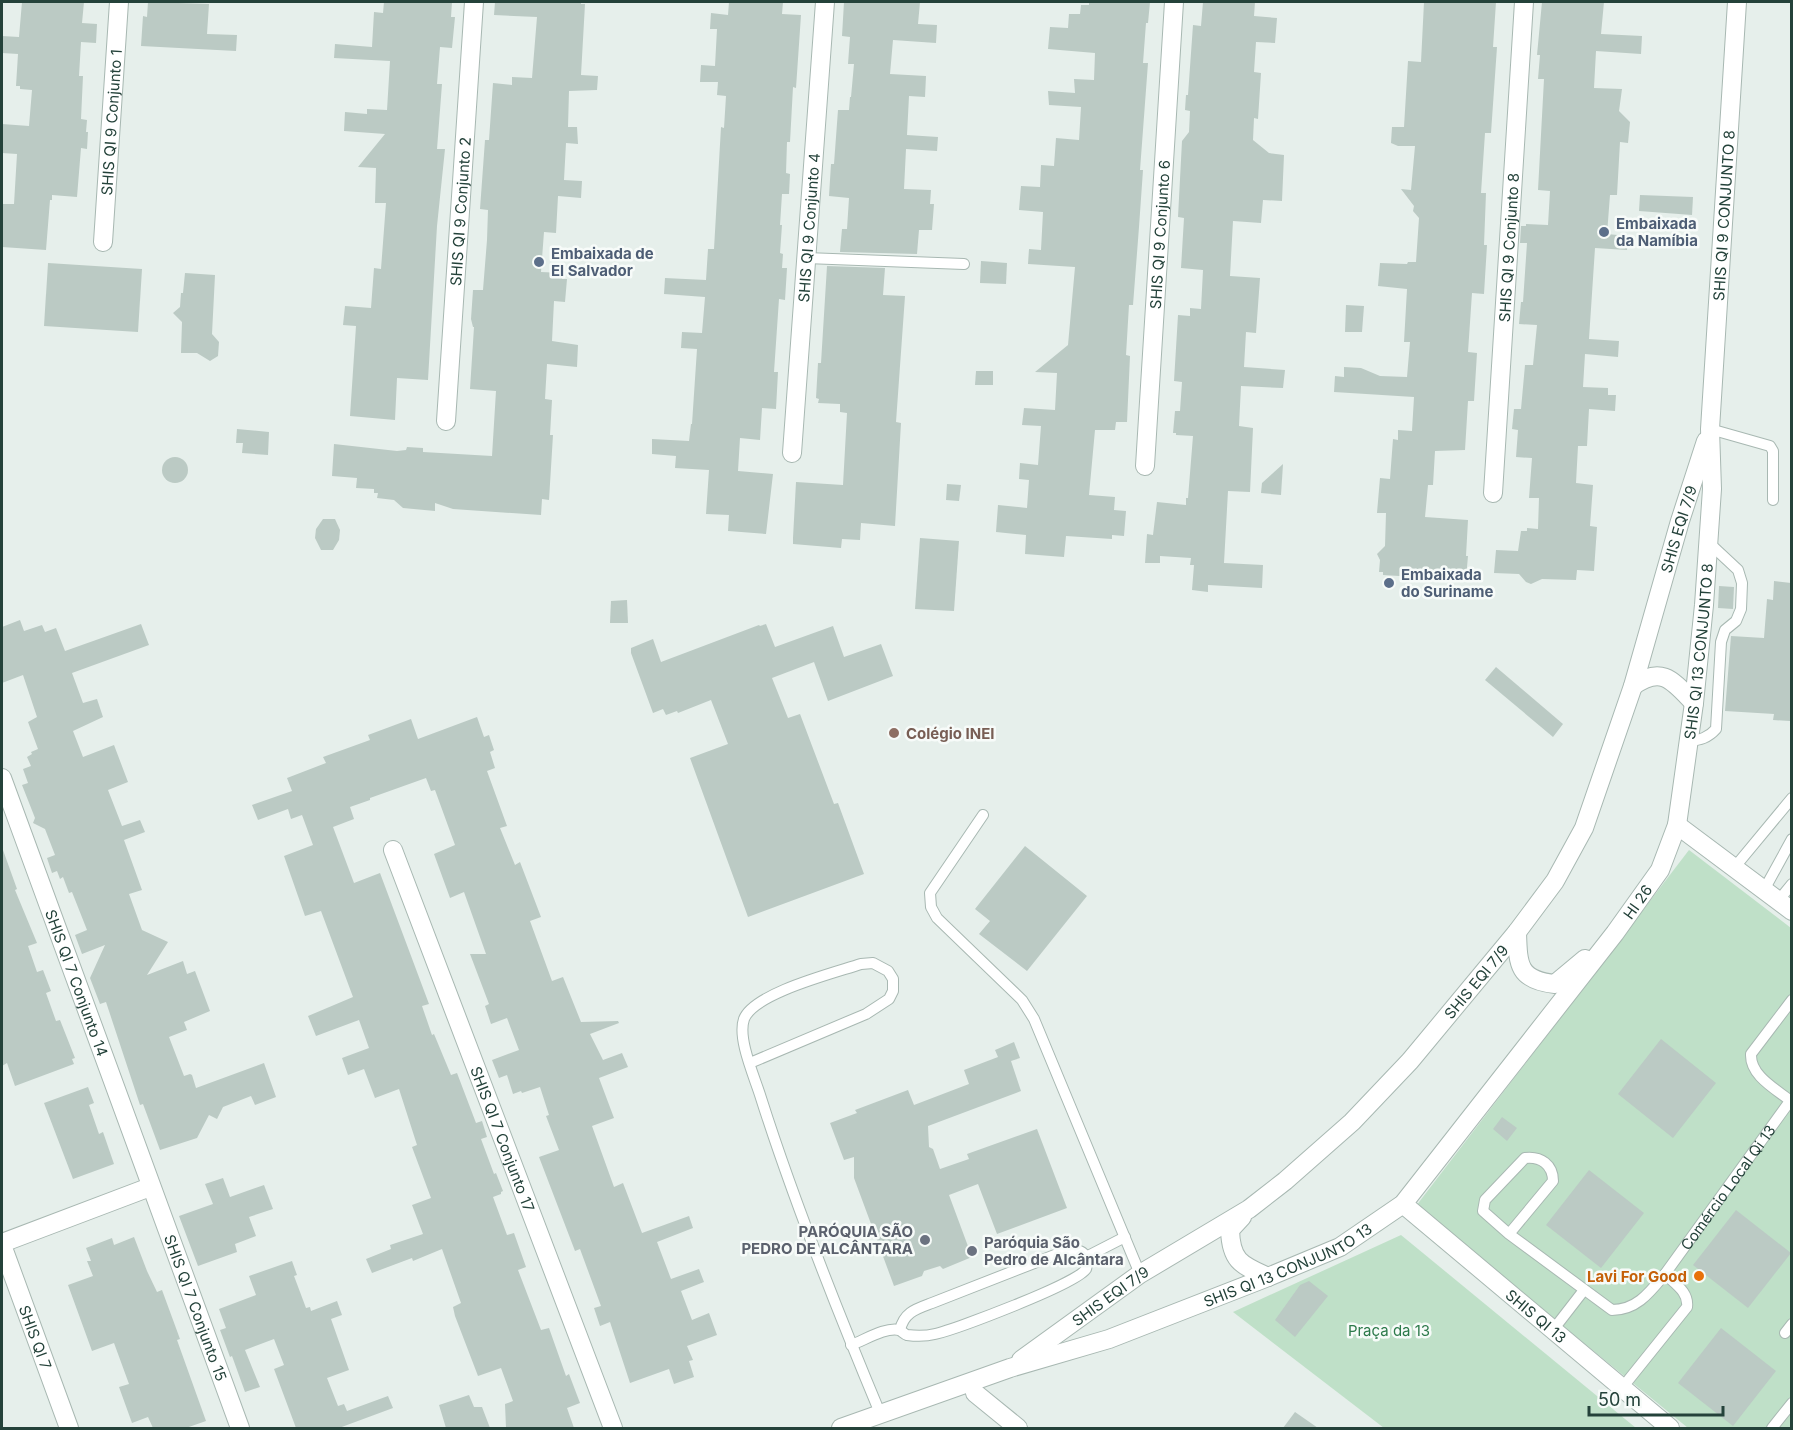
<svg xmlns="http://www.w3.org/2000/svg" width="1793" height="1430" viewBox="0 0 1793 1430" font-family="Inter,sans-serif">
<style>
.green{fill:#bfe0c8}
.building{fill:#bbcac4}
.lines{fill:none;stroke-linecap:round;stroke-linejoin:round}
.service-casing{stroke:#a8b8b2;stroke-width:12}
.minor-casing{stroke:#a8b8b2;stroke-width:20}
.tertiary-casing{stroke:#a8b8b2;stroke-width:20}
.service{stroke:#fff;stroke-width:10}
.minor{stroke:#fff;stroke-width:18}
.tertiary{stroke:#fff;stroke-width:18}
.service-dot{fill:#5c6f8a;stroke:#f7fbf9;stroke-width:2}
.education-dot{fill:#8d6e63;stroke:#f7fbf9;stroke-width:2}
.worship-dot{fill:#6b7280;stroke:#f7fbf9;stroke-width:2}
.food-dot{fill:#e8710a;stroke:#f7fbf9;stroke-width:2}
.labels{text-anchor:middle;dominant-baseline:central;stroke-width:5;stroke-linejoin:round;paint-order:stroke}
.street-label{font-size:15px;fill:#24423a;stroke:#f7fbf9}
.service-label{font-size:15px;font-weight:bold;fill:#4e5e75;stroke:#f7fbf9;text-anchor:start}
.education-label{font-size:15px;font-weight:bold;fill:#785e54;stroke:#f7fbf9;text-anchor:start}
.worship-label{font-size:15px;font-weight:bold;fill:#5b616d;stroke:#f7fbf9;text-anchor:end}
.food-label{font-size:15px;font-weight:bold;fill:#c56008;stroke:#f7fbf9;text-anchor:end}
.park-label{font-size:15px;fill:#2d7a4b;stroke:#f7fbf9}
</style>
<rect width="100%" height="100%" fill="#e6efeb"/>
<g class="green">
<polygon points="1689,850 1791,928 1791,1428 1688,1428 1416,1206"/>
<polygon points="1401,1235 1636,1428 1384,1428 1233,1312"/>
</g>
<g class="building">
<polygon points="22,2 84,2 82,23 97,24 96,43 81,42 79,76 83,76 81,119 87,120 86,132 88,132 87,149 81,148 77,197 52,195 52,200 50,200 46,250 2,247 2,204 14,204 17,154 2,153 2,124 29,126 32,90 20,89 20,86 16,86 18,54 2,53 2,36 19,37"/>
<polygon points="148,2 209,4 207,34 237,35 236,51 141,46 143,16 147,17"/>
<polygon points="384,2 452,2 451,17 455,17 452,48 440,47 437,84 442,84 437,149 445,149 437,226 428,380 397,378 395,420 350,416 356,326 343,325 345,306 371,308 374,268 381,269 386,203 375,203 376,168 358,167 385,134 344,131 345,112 367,114 367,109 387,110 390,61 334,58 335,44 372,47 374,12 383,13"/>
<polygon points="495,2 581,2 581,4 585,4 581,75 598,76 597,90 569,91 568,127 577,127 578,144 566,143 564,180 582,181 581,198 558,196 556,233 544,232 541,272 563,273 562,279 567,279 565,302 554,301 552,341 578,345 577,367 547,364 545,399 552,400 550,435 553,435 549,500 542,499 541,515 453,509 435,503 435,511 403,508 394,500 377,498 378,493 374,493 374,489 356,488 357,478 332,476 334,444 397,451 406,450 407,447 423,448 423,452 492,456 496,391 470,389 474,327 473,327 471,319 473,290 483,290 487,240 488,210 480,209 485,140 489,140 493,83 512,85 512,77 532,78 537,17 494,15"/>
<polygon points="729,2 783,2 782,14 801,15 796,88 793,87 790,142 787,142 786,173 790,174 789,194 782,194 780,225 782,225 780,253 783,254 782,268 787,268 785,300 779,299 774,372 778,372 776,409 762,408 760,440 740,438 738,471 773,474 766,534 728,531 729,515 706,514 709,470 675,468 676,456 652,454 652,439 689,441 691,424 692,424 697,349 681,348 682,332 702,333 705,297 664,294 665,278 706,280 708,249 714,249 721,127 724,128 726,96 717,95 718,82 700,82 701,65 715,66 717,29 710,29 711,13 728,15"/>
<polygon points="844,2 920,2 918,24 937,25 936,43 893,40 890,74 926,76 925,97 909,96 907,135 938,137 937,151 906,149 904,189 931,190 930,204 934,204 932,230 919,230 917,254 840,252 842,229 847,229 849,198 829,196 831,164 834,164 838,110 849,110 850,97 851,97 854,64 848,64 850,37 842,36"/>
<polygon points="1089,2 1150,2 1148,23 1146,23 1143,63 1148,63 1140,170 1143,170 1139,227 1133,305 1129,305 1126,355 1130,356 1127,422 1116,422 1115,430 1095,430 1089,495 1115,497 1114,510 1126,511 1124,536 1112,535 1112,539 1066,536 1064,557 1025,554 1026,535 996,532 998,505 1027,508 1029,480 1019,479 1020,463 1038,465 1041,426 1022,425 1024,408 1055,410 1057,373 1035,372 1068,345 1075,267 1028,264 1029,249 1041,250 1043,212 1019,210 1021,186 1040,187 1041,165 1054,166 1056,138 1079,140 1081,107 1049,105 1048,91 1075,93 1074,79 1094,80 1095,53 1048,49 1050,27 1068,28 1069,14 1080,14 1081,5 1089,5"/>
<polygon points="1203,2 1255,2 1254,16 1277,18 1275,43 1256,42 1254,72 1261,73 1258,119 1254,118 1253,140 1269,153 1284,155 1282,201 1263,200 1261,223 1233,221 1230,276 1260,278 1256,333 1246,332 1244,367 1285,370 1283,388 1241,386 1239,426 1253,428 1250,492 1228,491 1224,563 1263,565 1262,588 1208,585 1208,592 1192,590 1194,565 1190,565 1191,558 1160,556 1160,563 1145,563 1147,534 1153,535 1157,502 1186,505 1186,498 1188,498 1193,436 1176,435 1176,433 1173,433 1175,411 1180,411 1182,382 1174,381 1178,315 1190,316 1190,308 1201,309 1203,270 1181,268 1184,218 1178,217 1182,141 1189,132 1190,111 1185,110 1186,95 1188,95 1193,25 1201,26"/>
<polygon points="1424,2 1496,2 1493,47 1497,47 1491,133 1485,133 1481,193 1486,193 1484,245 1487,245 1484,294 1472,293 1468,352 1477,353 1474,401 1468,401 1465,450 1435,451 1433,485 1428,485 1425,517 1468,520 1466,556 1468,556 1466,578 1464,580 1383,575 1383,572 1379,572 1380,560 1377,554 1385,546 1386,513 1377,513 1380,478 1390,479 1393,439 1398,440 1398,430 1412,431 1414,397 1334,392 1335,376 1344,377 1344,367 1361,368 1380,376 1407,377 1410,342 1404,342 1407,289 1378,286 1380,263 1407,264 1408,262 1416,262 1419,218 1413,211 1414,206 1401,189 1411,190 1415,146 1398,146 1391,143 1392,127 1404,127 1408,61 1421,62"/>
<polygon points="1542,2 1604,2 1601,34 1642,36 1641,54 1596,51 1594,88 1622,89 1619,111 1630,122 1628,143 1620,142 1617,195 1610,195 1607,234 1628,236 1627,250 1595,248 1589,339 1619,341 1618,357 1585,354 1583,387 1608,388 1608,395 1616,395 1615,411 1589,409 1587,446 1578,446 1576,483 1593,485 1590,526 1597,527 1594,571 1577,570 1576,580 1542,579 1531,584 1526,582 1519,574 1494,573 1496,550 1518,551 1521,531 1527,531 1527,528 1538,529 1539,498 1529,498 1532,458 1516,457 1518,430 1512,429 1514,409 1521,409 1525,365 1533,365 1537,325 1519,324 1521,302 1523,302 1527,243 1520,243 1521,226 1526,226 1526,224 1548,225 1550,191 1538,190 1544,79 1538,79 1540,55 1537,55"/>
<polygon points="1640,195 1693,197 1692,215 1639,211"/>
<polygon points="981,261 1007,263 1006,284 980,283"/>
<polygon points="48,263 142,269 138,332 44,326"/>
<polygon points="827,266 885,268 883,295 905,296 896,422 901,423 895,526 861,523 860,540 842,539 841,548 793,544 793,538 796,482 843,485 847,413 840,412 840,404 818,403 819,399 816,398 818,363 821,363"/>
<polygon points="185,273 215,275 212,334 219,342 218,356 210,361 197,353 181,353 182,322 173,313 180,307 181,293 183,293"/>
<polygon points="1346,305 1364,306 1362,332 1345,332"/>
<polygon points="976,371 993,371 993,385 975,385"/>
<polygon points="237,429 269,432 268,455 242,453 243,443 236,443"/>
<circle cx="175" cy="470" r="13"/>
<polygon points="1283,464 1281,495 1261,493 1262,483"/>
<polygon points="947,484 961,485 959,501 946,500"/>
<polygon points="323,519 335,519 340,530 339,540 333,550 321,550 315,538 316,529"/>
<polygon points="920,538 959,541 954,611 915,609"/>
<polygon points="1774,581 1791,583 1790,721 1773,720 1774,714 1725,711 1731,636 1764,638 1767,599 1773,600"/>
<polygon points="1719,586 1734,587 1733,609 1718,608"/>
<polygon points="627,600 628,623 610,623 611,601"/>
<polygon points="20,620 24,631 42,625 45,632 56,628 65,651 141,624 149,645 72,673 83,703 97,699 103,717 73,731 83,757 114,745 128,782 108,790 122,826 140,820 145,832 124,840 142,890 129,894 142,930 168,942 147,975 183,961 187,974 195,971 210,1011 184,1022 187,1030 169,1037 184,1076 190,1074 192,1075 196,1088 264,1063 276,1097 255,1105 251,1096 223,1107 217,1119 209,1115 197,1138 160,1150 143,1104 140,1105 106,1002 100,1004 90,978 105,945 82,954 75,935 87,930 72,892 69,893 63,877 60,879 57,871 52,873 47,858 55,855 45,829 33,823 35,818 22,785 28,783 23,769 31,766 27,757 32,754 31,752 38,749 28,722 37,717 23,675 2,683 2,627"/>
<polygon points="766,624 775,647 833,626 844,657 881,644 893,676 828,701 814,662 772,678 788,718 800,714 834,804 838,803 864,874 748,917 690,758 728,744 711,700 678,713 677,711 666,715 663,709 653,713 631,653 631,648 653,639 661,662 759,625 760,626"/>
<polygon points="1496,667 1563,724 1553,737 1485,680"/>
<polygon points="477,717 484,737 489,735 494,750 490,752 495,768 487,771 507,826 500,828 515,865 520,862 541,917 530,921 552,981 563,977 581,1022 618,1021 619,1023 590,1034 603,1060 622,1053 628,1067 599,1078 614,1118 592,1126 614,1187 623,1183 642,1233 689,1216 693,1228 657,1242 671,1279 699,1269 704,1282 681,1291 692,1320 709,1313 717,1335 687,1346 693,1360 689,1361 694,1377 674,1384 669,1369 630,1383 610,1322 600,1326 594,1308 601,1306 580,1249 575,1251 539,1157 559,1150 546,1116 549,1115 540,1087 522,1093 521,1091 513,1094 507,1075 499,1078 492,1060 519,1050 507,1018 491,1024 485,1006 489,1004 470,954 486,954 464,892 450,898 434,854 455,845 435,790 431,791 426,778 370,798 370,800 350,807 354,819 333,827 354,883 380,873 429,1004 422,1006 432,1035 434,1034 451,1075 457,1073 476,1123 482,1121 487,1137 481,1139 494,1174 496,1173 503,1191 501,1192 501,1194 493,1197 507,1235 514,1233 526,1267 518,1270 541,1330 549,1328 566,1376 569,1374 580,1403 567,1408 574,1428 506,1428 505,1404 513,1401 501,1368 478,1376 455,1316 453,1307 461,1303 442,1249 413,1261 412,1258 372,1273 366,1259 391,1249 390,1245 423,1234 412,1205 431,1198 412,1147 417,1145 399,1089 375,1098 364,1069 348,1075 342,1058 369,1048 359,1020 316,1036 308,1016 353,997 321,911 305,916 284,856 313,845 302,815 291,819 288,809 258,820 252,805 292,791 287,778 326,763 323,757 370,740 368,735 411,719 418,739"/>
<polygon points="1025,846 1087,896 1027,971 979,934 990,921 975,909"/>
<polygon points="2,850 3,850 17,889 15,890 37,943 28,946 37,972 43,970 51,991 46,993 56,1021 60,1020 75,1058 72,1059 74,1064 15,1086 7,1063 2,1066"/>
<polygon points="1661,1039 1716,1083 1673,1138 1618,1094"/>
<polygon points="1014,1042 1020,1058 1011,1061 1021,1091 928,1126 929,1147 933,1149 940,1169 969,1159 967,1154 1037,1129 1067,1208 997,1234 978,1184 949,1195 972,1257 943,1269 940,1266 924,1271 922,1276 894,1286 854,1178 854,1157 844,1160 830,1123 857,1113 855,1110 908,1090 914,1105 969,1084 964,1070 998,1057 995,1050"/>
<polygon points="88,1087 94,1103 89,1105 99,1134 103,1132 114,1164 73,1179 44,1103"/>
<polygon points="1502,1117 1517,1128 1507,1141 1493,1129"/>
<polygon points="1589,1170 1644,1213 1601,1268 1546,1225"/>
<polygon points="223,1178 230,1197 264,1185 273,1209 249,1217 256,1236 235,1244 237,1252 198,1266 179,1216 213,1204 205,1184"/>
<polygon points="1736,1210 1791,1253 1748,1308 1693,1265"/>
<polygon points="134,1237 147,1271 157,1292 162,1290 180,1339 177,1340 206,1421 186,1428 153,1428 148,1417 132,1423 119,1387 129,1384 114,1343 92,1351 68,1285 93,1276 87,1261 91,1261 86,1248 112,1238 114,1245"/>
<polygon points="292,1261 297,1275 294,1276 306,1308 310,1307 311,1311 337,1301 342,1315 331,1319 349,1370 327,1378 338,1406 344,1404 347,1411 388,1396 393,1408 339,1428 296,1428 274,1369 284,1365 274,1339 245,1350 260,1387 245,1392 232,1356 230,1357 220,1330 226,1328 219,1309 256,1295 249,1276"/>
<polygon points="1309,1281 1328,1296 1295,1337 1275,1320 1300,1285"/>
<polygon points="1721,1328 1776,1371 1733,1426 1678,1383"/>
<polygon points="469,1395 474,1407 482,1407 490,1428 446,1428 439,1405"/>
<polygon points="1295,1412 1318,1428 1283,1428"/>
</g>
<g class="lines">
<defs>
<g id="service">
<polyline points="806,258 964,264"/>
<polyline points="1710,429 1770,446 1773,451 1773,500"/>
<path d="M 1689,741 C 1700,740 1708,738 1716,729 L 1721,642 L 1725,630 L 1736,621 L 1741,609 L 1742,583 L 1738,570 L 1708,542"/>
<polyline points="983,815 930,893 931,907 937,918 1022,1000 1034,1019 1140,1274"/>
<polyline points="1734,868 1792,798"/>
<polyline points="1764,890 1792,839"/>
<polyline points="1778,901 1792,884"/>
<path d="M 1792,1000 L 1751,1054 C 1750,1076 1776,1089 1792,1102"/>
<path d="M 750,1063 L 866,1014 L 889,999 L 893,991 L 893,979 L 888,971 L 873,963 L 861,964 C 834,973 754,993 744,1019 C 737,1039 755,1078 761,1098 C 795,1205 837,1310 880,1413"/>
<path id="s1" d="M 1509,1234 L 1553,1181 C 1553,1165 1541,1156 1525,1158 L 1485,1200 L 1483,1211 L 1509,1234 L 1612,1310 C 1637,1310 1650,1292 1665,1274 L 1790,1101"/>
<polyline points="1086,1257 1125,1237"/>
<polyline points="1553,1330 1584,1290"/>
<polyline points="1785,1333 1792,1324"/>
<path d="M 851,1345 C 865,1340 885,1327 899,1330 C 902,1331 904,1334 907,1335 C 915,1336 927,1336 935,1334 C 956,1329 1077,1284 1086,1269 C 1087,1267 1087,1263 1087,1260 C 1084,1249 1074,1249 1065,1251 L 932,1303 C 916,1309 904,1312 900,1330"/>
<path d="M 1622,1388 L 1687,1307 C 1689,1292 1675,1284 1665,1274"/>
<polyline points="1772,1428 1792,1403"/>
</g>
<g id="minor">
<path id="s2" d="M 103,242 L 119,2"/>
<path id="s3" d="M 446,421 L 474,2"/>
<path id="s4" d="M 792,453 L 825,2"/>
<path id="s5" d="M 1145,466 L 1174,2"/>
<path id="s6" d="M 1493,493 L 1524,2"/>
<path id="s7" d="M 2,778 L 240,1428"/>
<polyline points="1677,825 1792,911"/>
<path id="s8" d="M 393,850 L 613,1428"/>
<polyline points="2,1243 150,1187"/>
<polyline points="975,1393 1018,1428"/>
</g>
<g id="tertiary">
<path d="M 1633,686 C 1662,665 1673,681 1694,703"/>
<path d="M 1517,932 C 1518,965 1518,980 1555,984 L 1585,959"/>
<path id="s9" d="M 1403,1204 L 1670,1428"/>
<path d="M 1242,1217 L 1230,1230 C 1231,1262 1242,1265 1268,1277"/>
<path id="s10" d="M 2,1245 L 69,1428"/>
<path id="s11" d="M 1021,1360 L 1140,1274 L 1249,1209 L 1285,1181 L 1352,1122 L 1410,1061 L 1517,932 L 1555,881 L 1584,828 L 1633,686 L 1680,521 L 1706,441"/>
<path id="s12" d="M 841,1428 L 1010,1368 L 1109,1339 L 1268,1277 L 1340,1247 L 1403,1204 L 1615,933 L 1660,870 L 1677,825 L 1694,703 L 1704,605 L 1712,489 L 1710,429 L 1737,2"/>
</g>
</defs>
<use href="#service" class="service-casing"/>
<use href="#minor" class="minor-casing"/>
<use href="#tertiary" class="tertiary-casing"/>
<use href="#service" class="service"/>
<use href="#minor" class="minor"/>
<use href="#tertiary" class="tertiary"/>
</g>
<g class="service-dot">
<circle cx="1604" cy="232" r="6"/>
<circle cx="539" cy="262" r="6"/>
<circle cx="1389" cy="583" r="6"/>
</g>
<circle class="education-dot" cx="894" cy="733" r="6"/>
<g class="worship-dot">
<circle cx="925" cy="1240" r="6"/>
<circle cx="972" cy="1251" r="6"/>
</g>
<circle class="food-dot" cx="1699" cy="1276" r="6"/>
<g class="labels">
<g class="street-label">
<text stroke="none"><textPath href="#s2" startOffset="120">SHIS QI 9 Conjunto 1</textPath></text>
<text stroke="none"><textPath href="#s3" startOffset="210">SHIS QI 9 Conjunto 2</textPath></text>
<text stroke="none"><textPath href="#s12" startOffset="1689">SHIS QI 9 CONJUNTO 8</textPath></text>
<text stroke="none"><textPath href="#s4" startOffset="226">SHIS QI 9 Conjunto 4</textPath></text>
<text stroke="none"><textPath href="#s5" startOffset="232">SHIS QI 9 Conjunto 6</textPath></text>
<text stroke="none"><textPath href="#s6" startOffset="246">SHIS QI 9 Conjunto 8</textPath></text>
<text stroke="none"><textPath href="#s11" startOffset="1098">SHIS EQI 7/9</textPath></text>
<text stroke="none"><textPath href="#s12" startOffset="1252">SHIS QI 13 CONJUNTO 8</textPath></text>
<text stroke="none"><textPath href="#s12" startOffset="990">HI 26</textPath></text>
<text stroke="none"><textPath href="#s7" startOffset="218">SHIS QI 7 Conjunto 14</textPath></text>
<text stroke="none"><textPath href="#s11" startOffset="596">SHIS EQI 7/9</textPath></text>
<text stroke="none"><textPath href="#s8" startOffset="309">SHIS QI 7 Conjunto 17</textPath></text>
<text stroke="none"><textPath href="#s1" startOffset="516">Comércio Local Qi 13</textPath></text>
<text stroke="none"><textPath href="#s12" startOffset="476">SHIS QI 13 CONJUNTO 13</textPath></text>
<text stroke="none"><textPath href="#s11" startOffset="110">SHIS EQI 7/9</textPath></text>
<text stroke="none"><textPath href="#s7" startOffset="564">SHIS QI 7 Conjunto 15</textPath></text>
<text stroke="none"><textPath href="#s9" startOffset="174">SHIS QI 13</textPath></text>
<text stroke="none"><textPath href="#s10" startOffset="98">SHIS QI 7</textPath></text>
</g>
<g class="service-label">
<text x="1616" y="223">Embaixada<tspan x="1616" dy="17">da Namíbia</tspan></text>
<text x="551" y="253">Embaixada de<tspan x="551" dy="17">El Salvador</tspan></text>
<text x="1401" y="574">Embaixada<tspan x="1401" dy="17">do Suriname</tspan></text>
</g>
<g class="education-label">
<text x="906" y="733">Colégio INEI</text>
</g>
<g class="worship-label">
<text x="913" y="1231">PARÓQUIA SÃO<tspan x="913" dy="17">PEDRO DE ALCÂNTARA</tspan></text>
<text x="984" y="1242" text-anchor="start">Paróquia São<tspan x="984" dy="17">Pedro de Alcântara</tspan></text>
</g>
<g class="food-label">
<text x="1687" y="1276">Lavi For Good</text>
</g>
<g class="park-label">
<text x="1389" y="1330">Praça da 13</text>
</g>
</g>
<rect width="1793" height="1430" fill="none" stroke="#24423a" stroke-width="6"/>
<path d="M1589 1406v9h134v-9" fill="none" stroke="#24423a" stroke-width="3"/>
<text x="1598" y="1406" font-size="18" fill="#24423a" stroke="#f7fbf9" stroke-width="4.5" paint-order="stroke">50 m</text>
</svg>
